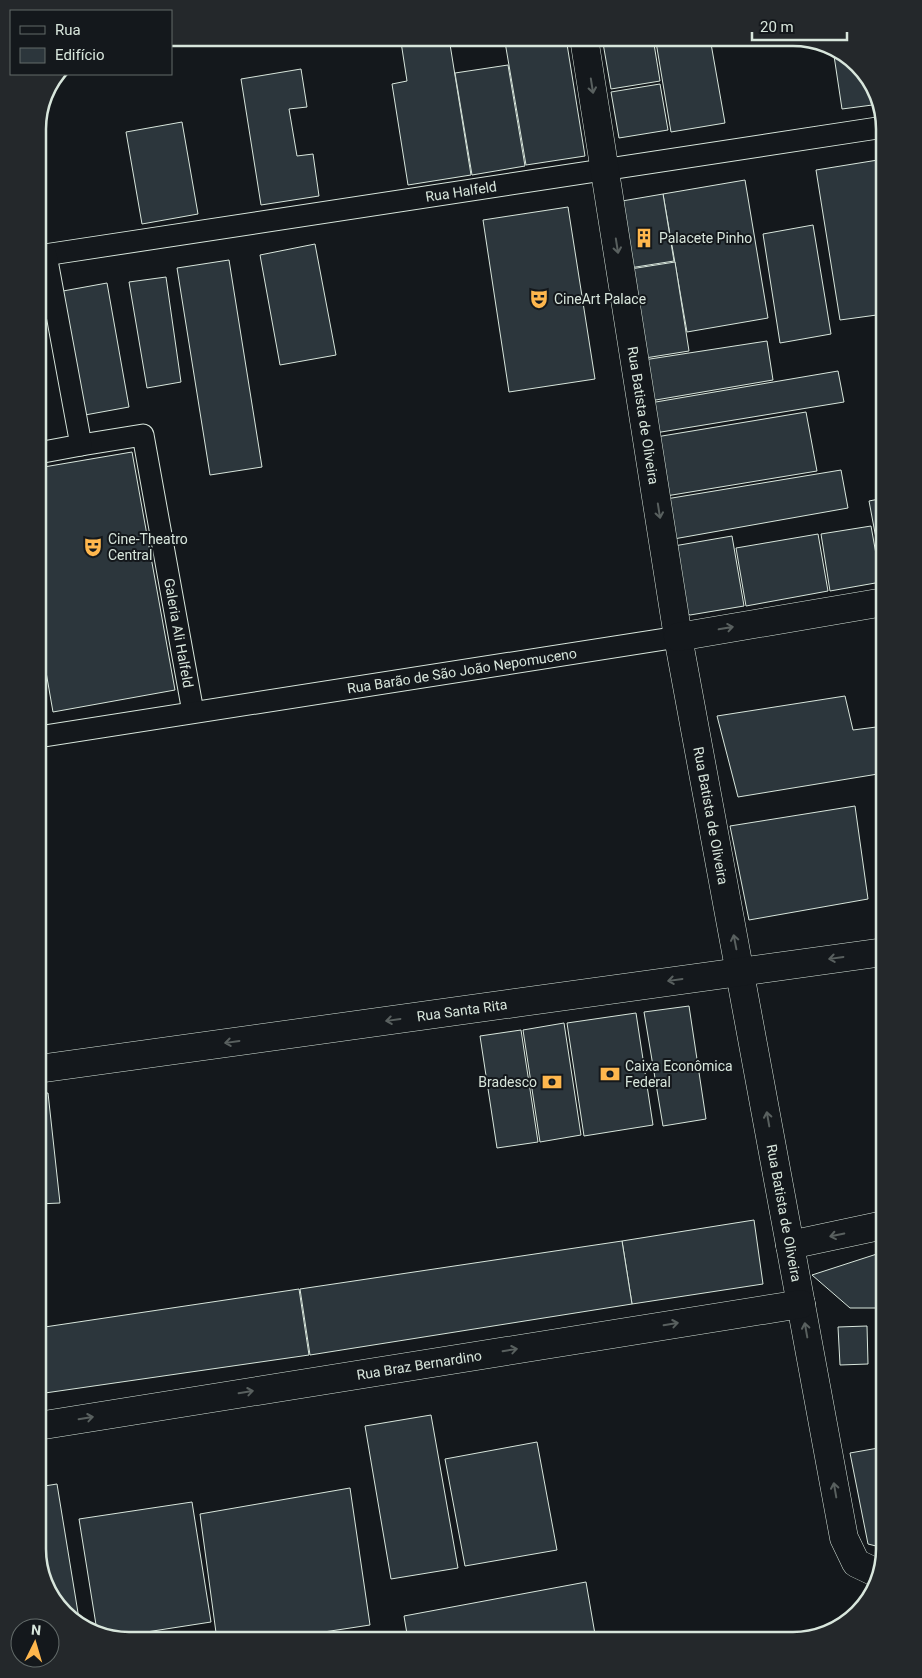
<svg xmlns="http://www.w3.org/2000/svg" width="922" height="1678" viewBox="0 0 922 1678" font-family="Roboto,sans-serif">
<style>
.building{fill:#2c363c;stroke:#d8e6dc}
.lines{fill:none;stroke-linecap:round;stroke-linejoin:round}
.pedestrian-casing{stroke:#d8e6dc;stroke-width:23}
.minor-casing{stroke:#d8e6dc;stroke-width:29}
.tertiary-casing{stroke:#d8e6dc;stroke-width:29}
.pedestrian{stroke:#14181c;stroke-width:21}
.minor{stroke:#14181c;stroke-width:28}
.tertiary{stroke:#14181c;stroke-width:28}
.oneway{stroke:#59605f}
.labels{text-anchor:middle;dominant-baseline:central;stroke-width:4;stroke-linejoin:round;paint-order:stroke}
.street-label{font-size:14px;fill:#d8e6dc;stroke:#14181c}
.poi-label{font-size:14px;fill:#d8e6dc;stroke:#14181c;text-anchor:start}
.rim{fill:none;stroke:#d8e6dc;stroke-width:2.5}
</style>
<rect width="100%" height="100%" fill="#14181c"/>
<g class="building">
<polygon points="431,38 449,38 471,175 408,185 392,84 407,81 401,42"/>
<polygon points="534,38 566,38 585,156 526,165 505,42"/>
<polygon points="597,38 627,38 598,43"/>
<polygon points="637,38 653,38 660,81 611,89 603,43"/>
<polygon points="684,38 710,38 725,123 671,132 656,42"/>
<polygon points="833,49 844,53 877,94 880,104 842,109"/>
<polygon points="508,65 525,166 472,175 455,73"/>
<polygon points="301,69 307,107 289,109 297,156 313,154 319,196 261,205 241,79"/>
<polygon points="660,84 668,130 619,138 611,92"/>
<polygon points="182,122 198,214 142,224 126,132"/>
<polygon points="884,159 884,314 840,320 816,170"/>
<polygon points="745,180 768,318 687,332 663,194"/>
<polygon points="663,194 674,261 623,269 622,201"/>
<polygon points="568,207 595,379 509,392 483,220"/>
<polygon points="813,225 831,334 780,343 763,234"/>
<polygon points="315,244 336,355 280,365 260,255"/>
<polygon points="229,260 262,467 210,475 177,268"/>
<polygon points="675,262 689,351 639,359 624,270"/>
<polygon points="166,277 181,382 147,388 129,282"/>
<polygon points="107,283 129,407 85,415 63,291"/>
<polygon points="767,341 773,380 644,402 637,361"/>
<polygon points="838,371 844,402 649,434 644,404"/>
<polygon points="806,412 817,471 660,497 650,438"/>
<polygon points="132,452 175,690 53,712 38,626 38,468"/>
<polygon points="841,470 848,508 668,540 660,500"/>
<polygon points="884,498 884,581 869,501"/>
<polygon points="871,526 881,582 830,591 821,534"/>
<polygon points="818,534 828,591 746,606 736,548"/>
<polygon points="732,536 744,606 690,615 678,607 668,547"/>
<polygon points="845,696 853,730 884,726 884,773 738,797 717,716"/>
<polygon points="855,806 868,899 749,920 730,826"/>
<polygon points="689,1006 706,1119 663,1126 644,1012"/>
<polygon points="636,1013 653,1125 584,1136 567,1023"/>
<polygon points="564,1023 581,1135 540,1142 523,1030"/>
<polygon points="521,1030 538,1142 497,1148 480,1036"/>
<polygon points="48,1093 60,1203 38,1204 38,1094"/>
<polygon points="754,1220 763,1284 632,1304 622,1241"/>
<polygon points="622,1241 632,1304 310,1355 300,1289"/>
<polygon points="883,1252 884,1308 850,1308 812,1275"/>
<polygon points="299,1289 309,1355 38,1394 38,1328"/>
<polygon points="867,1326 868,1364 840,1365 838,1327"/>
<polygon points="431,1415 458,1568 391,1579 365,1426"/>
<polygon points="537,1442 557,1550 465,1566 445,1459"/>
<polygon points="884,1447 884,1548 868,1544 850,1453"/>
<polygon points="57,1484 80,1625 45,1584 38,1549 38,1487"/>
<polygon points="350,1488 370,1625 271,1640 217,1640 200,1514"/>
<polygon points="192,1502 211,1622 114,1637 97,1631 79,1519"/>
<polygon points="586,1582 596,1640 408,1640 404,1616"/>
</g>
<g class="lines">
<defs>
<g id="pedestrian">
<path id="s1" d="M 38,256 L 884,127"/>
<path id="s2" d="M 81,445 L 143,435 L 193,712"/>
<polyline points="38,453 81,445 46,255"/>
<path id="s3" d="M 38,737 L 678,637"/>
</g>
<g id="minor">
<path id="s4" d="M 584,38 L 678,637 L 844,1538 L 856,1563 L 877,1573"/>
<polyline points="678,637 884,602"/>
<polyline points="790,1245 884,1225"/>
<path id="s5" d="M 38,1426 L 801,1304"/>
</g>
<g id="tertiary">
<path id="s6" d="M 38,1069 L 884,952"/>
</g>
</defs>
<use href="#pedestrian" class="pedestrian-casing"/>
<use href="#minor" class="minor-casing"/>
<use href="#tertiary" class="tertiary-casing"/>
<use href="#pedestrian" class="pedestrian"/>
<use href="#minor" class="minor"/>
<use href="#tertiary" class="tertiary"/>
</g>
<defs><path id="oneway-shaft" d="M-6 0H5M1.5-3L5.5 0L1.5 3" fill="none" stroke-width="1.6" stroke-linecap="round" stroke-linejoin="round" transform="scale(1.25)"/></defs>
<g class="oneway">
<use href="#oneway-shaft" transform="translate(592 86) rotate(81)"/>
<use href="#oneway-shaft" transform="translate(617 246) rotate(81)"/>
<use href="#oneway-shaft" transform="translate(659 511) rotate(81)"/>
<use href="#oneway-shaft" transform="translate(726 628) rotate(-10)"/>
<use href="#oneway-shaft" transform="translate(735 942) rotate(-101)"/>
<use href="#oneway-shaft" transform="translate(836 958) rotate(172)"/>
<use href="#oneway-shaft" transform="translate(675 980) rotate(172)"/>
<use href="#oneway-shaft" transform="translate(393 1020) rotate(172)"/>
<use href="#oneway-shaft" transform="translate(232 1042) rotate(172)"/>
<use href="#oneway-shaft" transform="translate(768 1119) rotate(-100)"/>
<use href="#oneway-shaft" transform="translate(837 1235) rotate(168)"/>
<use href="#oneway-shaft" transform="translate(671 1324) rotate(-9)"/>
<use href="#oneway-shaft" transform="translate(806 1330) rotate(-100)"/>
<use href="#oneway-shaft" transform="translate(510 1350) rotate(-9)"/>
<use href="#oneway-shaft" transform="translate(246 1392) rotate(-9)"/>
<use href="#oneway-shaft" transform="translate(86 1418) rotate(-9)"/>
<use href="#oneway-shaft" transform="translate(835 1490) rotate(-100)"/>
</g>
<defs>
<symbol id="building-bare" viewBox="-9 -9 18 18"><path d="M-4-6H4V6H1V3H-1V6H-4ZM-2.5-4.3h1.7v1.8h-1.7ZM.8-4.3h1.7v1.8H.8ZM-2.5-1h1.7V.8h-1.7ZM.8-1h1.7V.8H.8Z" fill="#ffb74d" stroke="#14181c" stroke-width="2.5" paint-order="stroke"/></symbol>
<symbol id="theatre-bare" viewBox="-9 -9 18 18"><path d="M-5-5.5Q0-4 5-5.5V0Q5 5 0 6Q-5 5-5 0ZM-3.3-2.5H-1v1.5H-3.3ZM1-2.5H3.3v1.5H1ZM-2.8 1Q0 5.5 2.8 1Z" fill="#ffb74d" stroke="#14181c" stroke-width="2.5" paint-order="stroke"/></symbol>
<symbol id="bank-bare" viewBox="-9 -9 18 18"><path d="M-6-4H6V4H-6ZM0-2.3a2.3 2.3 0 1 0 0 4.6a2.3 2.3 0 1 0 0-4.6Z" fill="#ffb74d" stroke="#14181c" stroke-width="2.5" paint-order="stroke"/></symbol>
</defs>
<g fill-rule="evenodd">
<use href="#building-bare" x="630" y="224" width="28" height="28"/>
<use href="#theatre-bare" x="525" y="285" width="28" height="28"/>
<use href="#theatre-bare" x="79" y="533" width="28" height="28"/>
<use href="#bank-bare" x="596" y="1060" width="28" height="28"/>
<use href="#bank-bare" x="538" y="1068" width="28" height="28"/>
</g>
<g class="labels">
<g class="street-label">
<text stroke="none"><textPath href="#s1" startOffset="428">Rua Halfeld</textPath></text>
<text stroke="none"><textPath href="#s4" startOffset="382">Rua Batista de Oliveira</textPath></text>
<text stroke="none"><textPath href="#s2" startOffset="264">Galeria Ali Halfeld</textPath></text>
<text stroke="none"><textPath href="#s3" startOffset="429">Rua Barão de São João Nepomuceno</textPath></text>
<text stroke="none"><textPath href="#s4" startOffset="788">Rua Batista de Oliveira</textPath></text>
<text stroke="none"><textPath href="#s6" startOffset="428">Rua Santa Rita</textPath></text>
<text stroke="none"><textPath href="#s4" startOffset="1192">Rua Batista de Oliveira</textPath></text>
<text stroke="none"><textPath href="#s5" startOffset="386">Rua Braz Bernardino</textPath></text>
</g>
<g class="poi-label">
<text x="659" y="238">Palacete Pinho</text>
<text x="554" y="299">CineArt Palace</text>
<text x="108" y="539">Cine-Theatro<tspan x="108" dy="16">Central</tspan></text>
<text x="625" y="1066">Caixa Econômica<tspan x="625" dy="16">Federal</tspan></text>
<text x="537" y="1082" text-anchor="end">Bradesco</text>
</g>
</g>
<path d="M0 0H922V1678H0ZM129 46H793A83 83 0 0 1 876 129V1549A83 83 0 0 1 793 1632H129A83 83 0 0 1 46 1549V129A83 83 0 0 1 129 46Z" fill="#24282b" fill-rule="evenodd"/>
<path class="rim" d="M129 46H793A83 83 0 0 1 876 129V1549A83 83 0 0 1 793 1632H129A83 83 0 0 1 46 1549V129A83 83 0 0 1 129 46Z"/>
<rect x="10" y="10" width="162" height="65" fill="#14181c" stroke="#626a69"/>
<rect x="20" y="26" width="25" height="8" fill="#14181c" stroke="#626a69"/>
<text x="55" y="35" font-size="15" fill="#d8e6dc">Rua</text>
<rect x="20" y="48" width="25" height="15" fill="#2c363c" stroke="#626a69"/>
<text x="55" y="60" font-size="15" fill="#d8e6dc">Edifício</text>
<g transform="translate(35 1643) rotate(5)"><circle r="24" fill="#14181c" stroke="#626a69"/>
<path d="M0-4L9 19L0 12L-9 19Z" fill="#ffb74d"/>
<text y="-8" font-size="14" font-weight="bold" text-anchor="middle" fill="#d8e6dc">N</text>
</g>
<path d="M752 32v8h95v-8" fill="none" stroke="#d8e6dc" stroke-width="2.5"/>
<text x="760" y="32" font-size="15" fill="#d8e6dc" stroke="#14181c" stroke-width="4" paint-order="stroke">20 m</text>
</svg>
